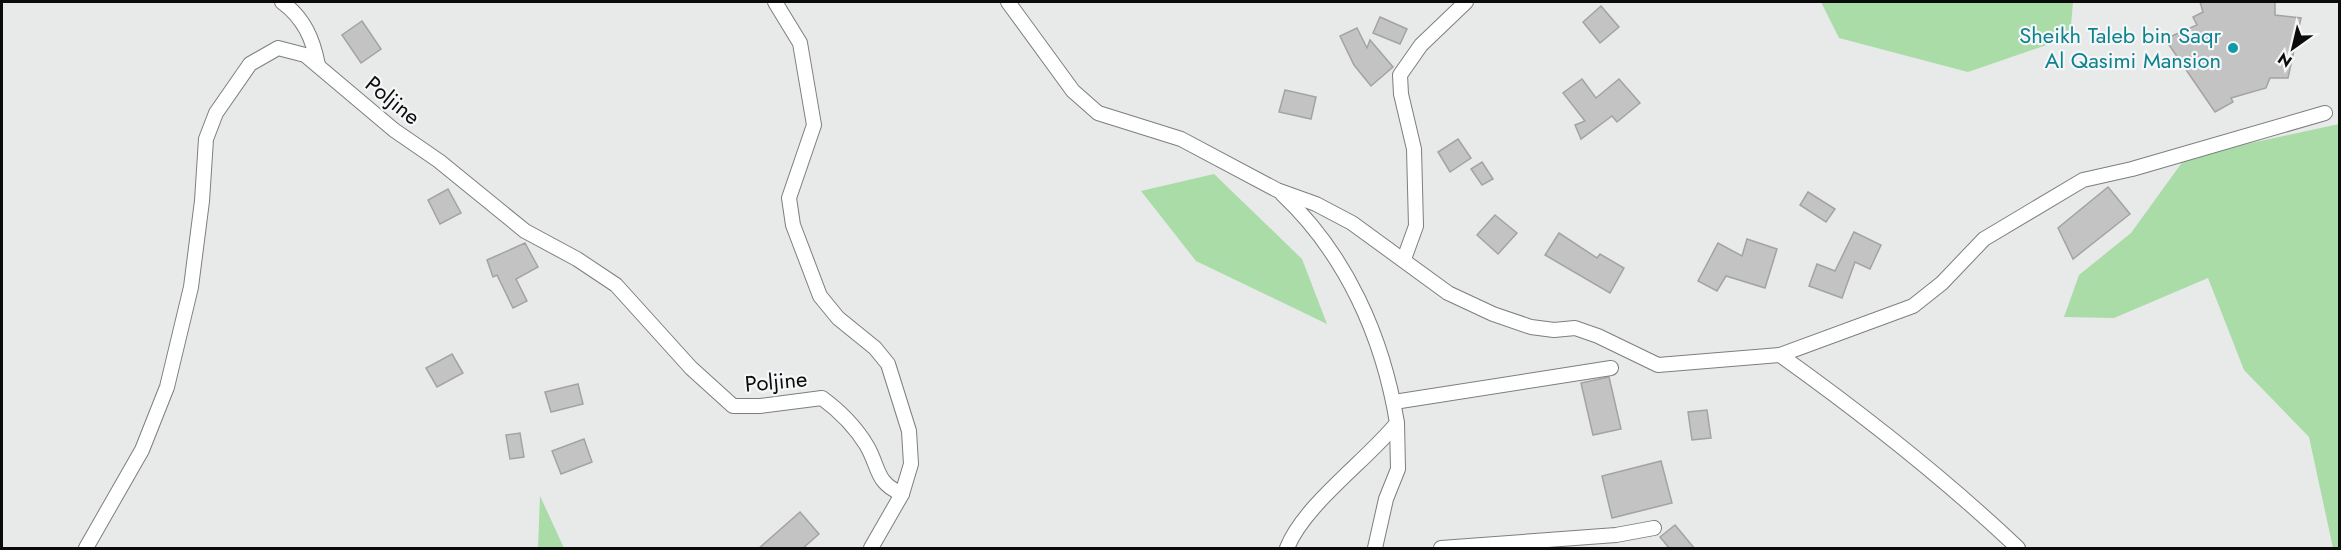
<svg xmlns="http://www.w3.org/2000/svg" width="2341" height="550" viewBox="0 0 2341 550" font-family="Jost,sans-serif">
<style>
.green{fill:#a9dca7}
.building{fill:#c4c3c3;stroke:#a3a3a2;stroke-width:1.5}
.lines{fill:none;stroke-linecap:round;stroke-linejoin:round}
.minor-casing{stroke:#7d7e7f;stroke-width:16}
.minor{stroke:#fff;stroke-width:14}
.culture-dot{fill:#0f9aa8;stroke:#f5f6f7;stroke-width:2}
.labels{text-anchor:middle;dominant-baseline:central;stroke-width:4.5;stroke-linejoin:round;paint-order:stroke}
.culture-label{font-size:22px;fill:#0d838f;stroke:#f5f6f7;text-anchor:end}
.street-label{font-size:22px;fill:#0b0b0c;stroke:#f5f6f7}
</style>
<rect width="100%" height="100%" fill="#e8e9e9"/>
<g class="green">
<polygon points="1821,2 2073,2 2070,37 1968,72 1839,38"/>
<polygon points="2339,124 2339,548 2333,548 2309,437 2244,370 2208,278 2114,318 2064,317 2079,275 2131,233 2186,157"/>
<polygon points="1214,174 1302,259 1327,324 1196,261 1141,191"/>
<polygon points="540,496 564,548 538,548"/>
</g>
<g class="building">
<polygon points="2200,2 2275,2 2275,15 2301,18 2288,78 2270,78 2266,88 2231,98 2233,102 2215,112 2165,39 2197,25 2193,17 2203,12"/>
<polygon points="1601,6 1619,27 1600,43 1583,22"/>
<polygon points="1380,17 1407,29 1400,44 1373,33"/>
<polygon points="362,21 381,49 361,63 342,35"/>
<polygon points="1357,28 1367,48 1370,40 1393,67 1371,86 1354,65 1340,36"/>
<polygon points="1582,79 1596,98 1619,79 1640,103 1617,122 1612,116 1581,139 1575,125 1585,121 1563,93"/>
<polygon points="1285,90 1316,97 1311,119 1279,112"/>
<polygon points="1458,139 1471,158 1450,172 1438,152"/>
<polygon points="1482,162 1493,179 1482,185 1471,169"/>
<polygon points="2108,187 2130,214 2073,259 2058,228"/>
<polygon points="448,189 461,213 440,224 428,200"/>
<polygon points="1808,192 1835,209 1826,222 1800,205"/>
<polygon points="1495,215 1517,233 1498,254 1477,235"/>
<polygon points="1854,232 1881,245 1870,269 1855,262 1842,298 1809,286 1817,264 1835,271"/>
<polygon points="1559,233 1597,258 1600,254 1624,268 1610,293 1545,255"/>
<polygon points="1747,239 1777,249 1765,288 1726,276 1717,291 1698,281 1718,243 1742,256"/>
<polygon points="525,243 538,267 516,279 527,301 513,308 497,275 493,277 487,260"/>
<polygon points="452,354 463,373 437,387 426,368"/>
<polygon points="1609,377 1621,429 1593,435 1581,383"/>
<polygon points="578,384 583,404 551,412 545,392"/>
<polygon points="1707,410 1711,438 1692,440 1688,412"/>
<polygon points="520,433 524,457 510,459 506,435"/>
<polygon points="584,439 592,462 561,474 552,451"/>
<polygon points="1661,461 1672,503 1612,518 1602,476"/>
<polygon points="800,512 819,534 802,549 758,549"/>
<polygon points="1675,525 1695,549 1670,549 1660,537"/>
</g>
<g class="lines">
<defs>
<g id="minor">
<path d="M 282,2 C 304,18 313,39 318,65"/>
<polyline points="775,2 800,43 814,125 789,198 793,225 820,296 838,318 875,348 888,364 909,431 911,464 902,494 871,548"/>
<path d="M 1008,2 L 1073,91 L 1098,113 L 1181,139 L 1277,190 L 1316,204 L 1352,223 L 1448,293 L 1493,314 L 1531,327 L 1554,330 L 1575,328 L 1598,336 L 1658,365 L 1780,355 C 1864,415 1943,477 2018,548"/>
<path d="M 1282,194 C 1346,254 1383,337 1397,423 C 1366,461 1304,505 1287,548"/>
<polyline points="1404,259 1416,226 1414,149 1401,94 1400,75 1421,45 1466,2"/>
<polyline points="1780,355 1913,306 1942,283 1984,239 2083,180 2132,169 2325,113"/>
<polyline points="1394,402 1611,368"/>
<path d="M 86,548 L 142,450 L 167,387 L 191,287 L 202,201 L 206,139 L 216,113 L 250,64 L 278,48 L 305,55 L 394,130 L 439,161 L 525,231 L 577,259 L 616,285 L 691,368 L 733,406 L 760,406 L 822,398 C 841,412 855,426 867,446 C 880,469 875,482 902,494"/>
<polyline points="1375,548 1386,499 1398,469 1397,423"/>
<polyline points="1441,548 1616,535 1654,528"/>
</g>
</defs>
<use href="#minor" class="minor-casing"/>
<use href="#minor" class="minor"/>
</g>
<circle class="culture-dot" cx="2233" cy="48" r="6"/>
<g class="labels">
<g class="culture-label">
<text x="2221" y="35">Sheikh Taleb bin Saqr<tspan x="2221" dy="25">Al Qasimi Mansion</tspan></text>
</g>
<g class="street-label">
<text transform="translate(393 100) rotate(39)">Poljine</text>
<text transform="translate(776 381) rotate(-5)">Poljine</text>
</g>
</g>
<rect width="2341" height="550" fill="none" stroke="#0b0b0c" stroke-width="6"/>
<g transform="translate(2293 48) rotate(214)" stroke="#f5f6f7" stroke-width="4.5" paint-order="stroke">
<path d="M0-4.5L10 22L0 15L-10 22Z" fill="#0b0b0c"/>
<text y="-9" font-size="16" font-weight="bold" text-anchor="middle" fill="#0b0b0c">N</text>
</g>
</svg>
